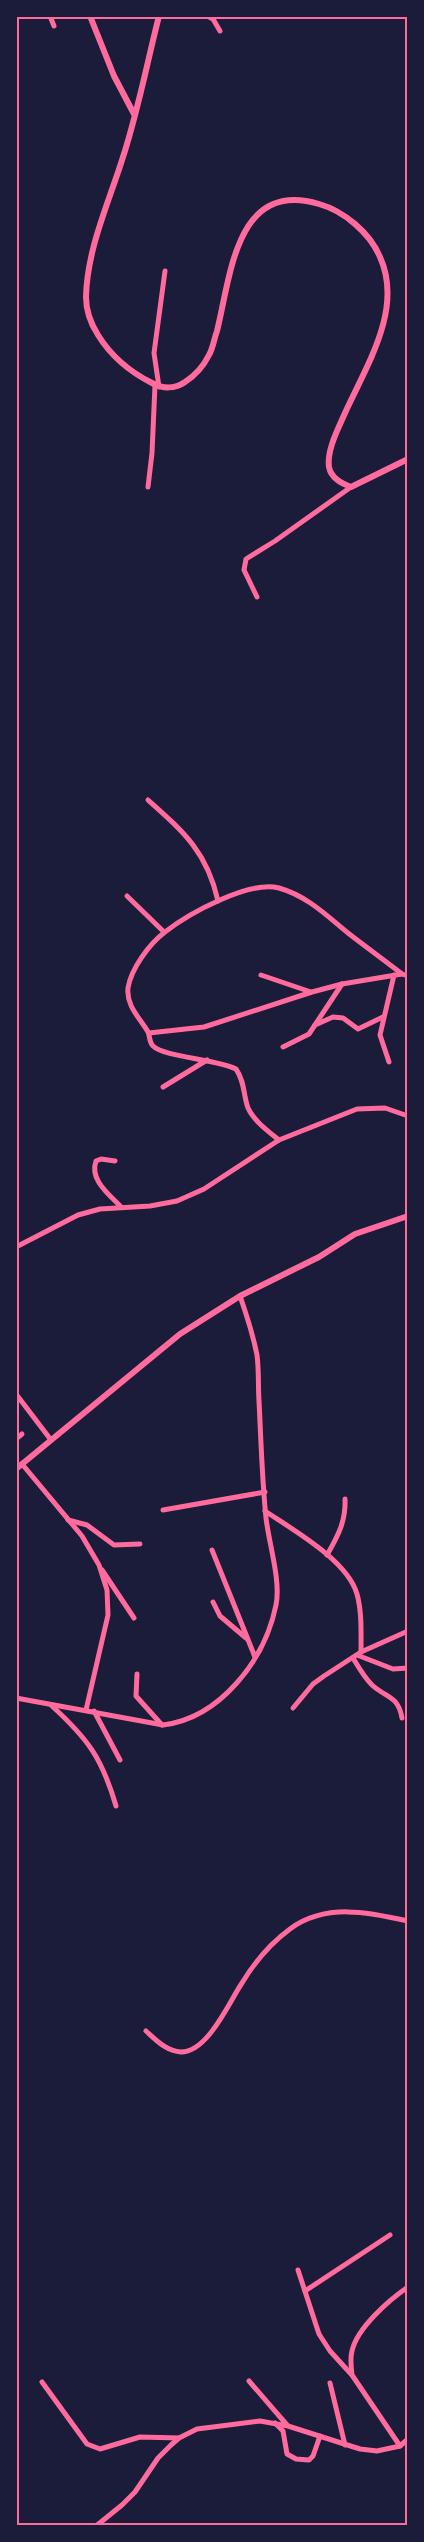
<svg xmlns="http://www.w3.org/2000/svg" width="424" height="2542" viewBox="0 0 424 2542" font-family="Arial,sans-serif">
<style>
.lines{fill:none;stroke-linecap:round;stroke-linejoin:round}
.minor{stroke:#ff6b9d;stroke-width:5}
.tertiary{stroke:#ff6b9d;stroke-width:6}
.neatline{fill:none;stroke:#ff6b9d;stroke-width:2}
</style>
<rect width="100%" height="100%" fill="#1b1b3a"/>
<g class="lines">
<g class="minor">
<polyline points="50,16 54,26"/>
<polyline points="207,16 213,19 220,31"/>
<polyline points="159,387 154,353 165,271"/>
<polyline points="148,487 152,453 155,385"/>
<polyline points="257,597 244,570 246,559 275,541 351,487"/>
<path d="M 148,800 C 184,832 207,852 218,901"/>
<polyline points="127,896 164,932"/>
<polyline points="261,975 311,992"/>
<polyline points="315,1025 333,1017 343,1018 358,1029 383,1017"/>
<polyline points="149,1033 204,1027 312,992 342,984 402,974"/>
<polyline points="283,1047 309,1034 342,984"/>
<polyline points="389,1062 380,1035 394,975"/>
<polyline points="163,1087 207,1060"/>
<path d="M 279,1140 C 268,1131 254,1121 248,1108 C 243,1094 245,1082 236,1069 C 216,1059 164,1057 153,1046 C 149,1042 150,1036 148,1032 C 140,1018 126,1006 128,988 C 131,969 149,944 165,932 C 188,914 249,880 279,888 C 307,896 326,915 348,933 C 366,947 384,960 402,974 L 408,976"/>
<path d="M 115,1161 L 101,1159 L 96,1161 C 89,1180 110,1195 121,1207"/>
<polyline points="16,1247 78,1215 100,1209 150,1206 177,1201 204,1189 279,1140 357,1109 385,1108 408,1116"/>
<polyline points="16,1394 51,1440"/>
<polyline points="16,1439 22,1434"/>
<polyline points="22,1464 82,1536 99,1565 107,1590 108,1615 86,1710"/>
<polyline points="163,1510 265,1492"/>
<path d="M 265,1511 C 293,1530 347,1560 357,1594 C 362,1612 361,1633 361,1652"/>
<polyline points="68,1520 87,1525 114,1545 140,1544"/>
<polyline points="212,1550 255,1657"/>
<path d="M 327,1555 C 338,1536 346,1521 345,1499"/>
<polyline points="102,1570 134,1618"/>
<polyline points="213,1602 220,1616 246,1638"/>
<polyline points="357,1655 393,1669 408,1668"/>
<path d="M 353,1658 C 359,1668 364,1677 372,1685 C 386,1698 398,1695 402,1718"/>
<polyline points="137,1674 136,1696 162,1725"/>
<path d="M 16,1698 L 163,1725 C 220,1718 265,1660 276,1605 C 281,1581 269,1544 266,1518 C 262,1479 261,1440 259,1401 C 258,1386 259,1370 257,1355 C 253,1335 247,1316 240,1296"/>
<path d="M 52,1706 C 88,1739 102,1758 116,1806"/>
<polyline points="293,1708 313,1684 324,1676 361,1652 408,1631"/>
<polyline points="94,1711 120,1760"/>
<path d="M 146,2031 C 156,2040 166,2051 181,2052 C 208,2052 229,2002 242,1983 C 254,1963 271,1943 290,1929 C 325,1903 369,1912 408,1921"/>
<polyline points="298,2270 319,2334 330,2351 351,2374"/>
<path d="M 408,2287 C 389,2300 357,2328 352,2351 C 350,2358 351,2367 352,2375 L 400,2446 L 408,2439"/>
<polyline points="305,2291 390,2235"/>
<polyline points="249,2381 287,2425"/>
<polyline points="42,2382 87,2444 100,2449 140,2437 179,2438"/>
<polyline points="330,2383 345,2445"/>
<polyline points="275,2423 283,2431 287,2454 296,2459 309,2460 313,2456 320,2436"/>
<polyline points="96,2526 122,2505 135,2492 158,2458 171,2445 179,2438 197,2429 260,2421 288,2426 360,2449 377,2451 400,2446"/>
</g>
<g class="tertiary">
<polyline points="90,16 114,76 134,114"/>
<path d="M 159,16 C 147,63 138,111 123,157 C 109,202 87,249 86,297 C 86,311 91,324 98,335 C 111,356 130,372 152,383 C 163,389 175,389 185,382 C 196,375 203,367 209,355 C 213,348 214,339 217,331 C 231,275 236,179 319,204 C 344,211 370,233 380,257 C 405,312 362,372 341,422 C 335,435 327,453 329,467 C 331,478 341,483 351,487 L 408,459"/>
<polyline points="16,1469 180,1334 240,1296 319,1257 355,1234 408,1216"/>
</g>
</g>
<rect width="424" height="2542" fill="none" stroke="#1b1b3a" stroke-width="35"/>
<rect x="18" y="18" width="388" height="2506" class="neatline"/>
</svg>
